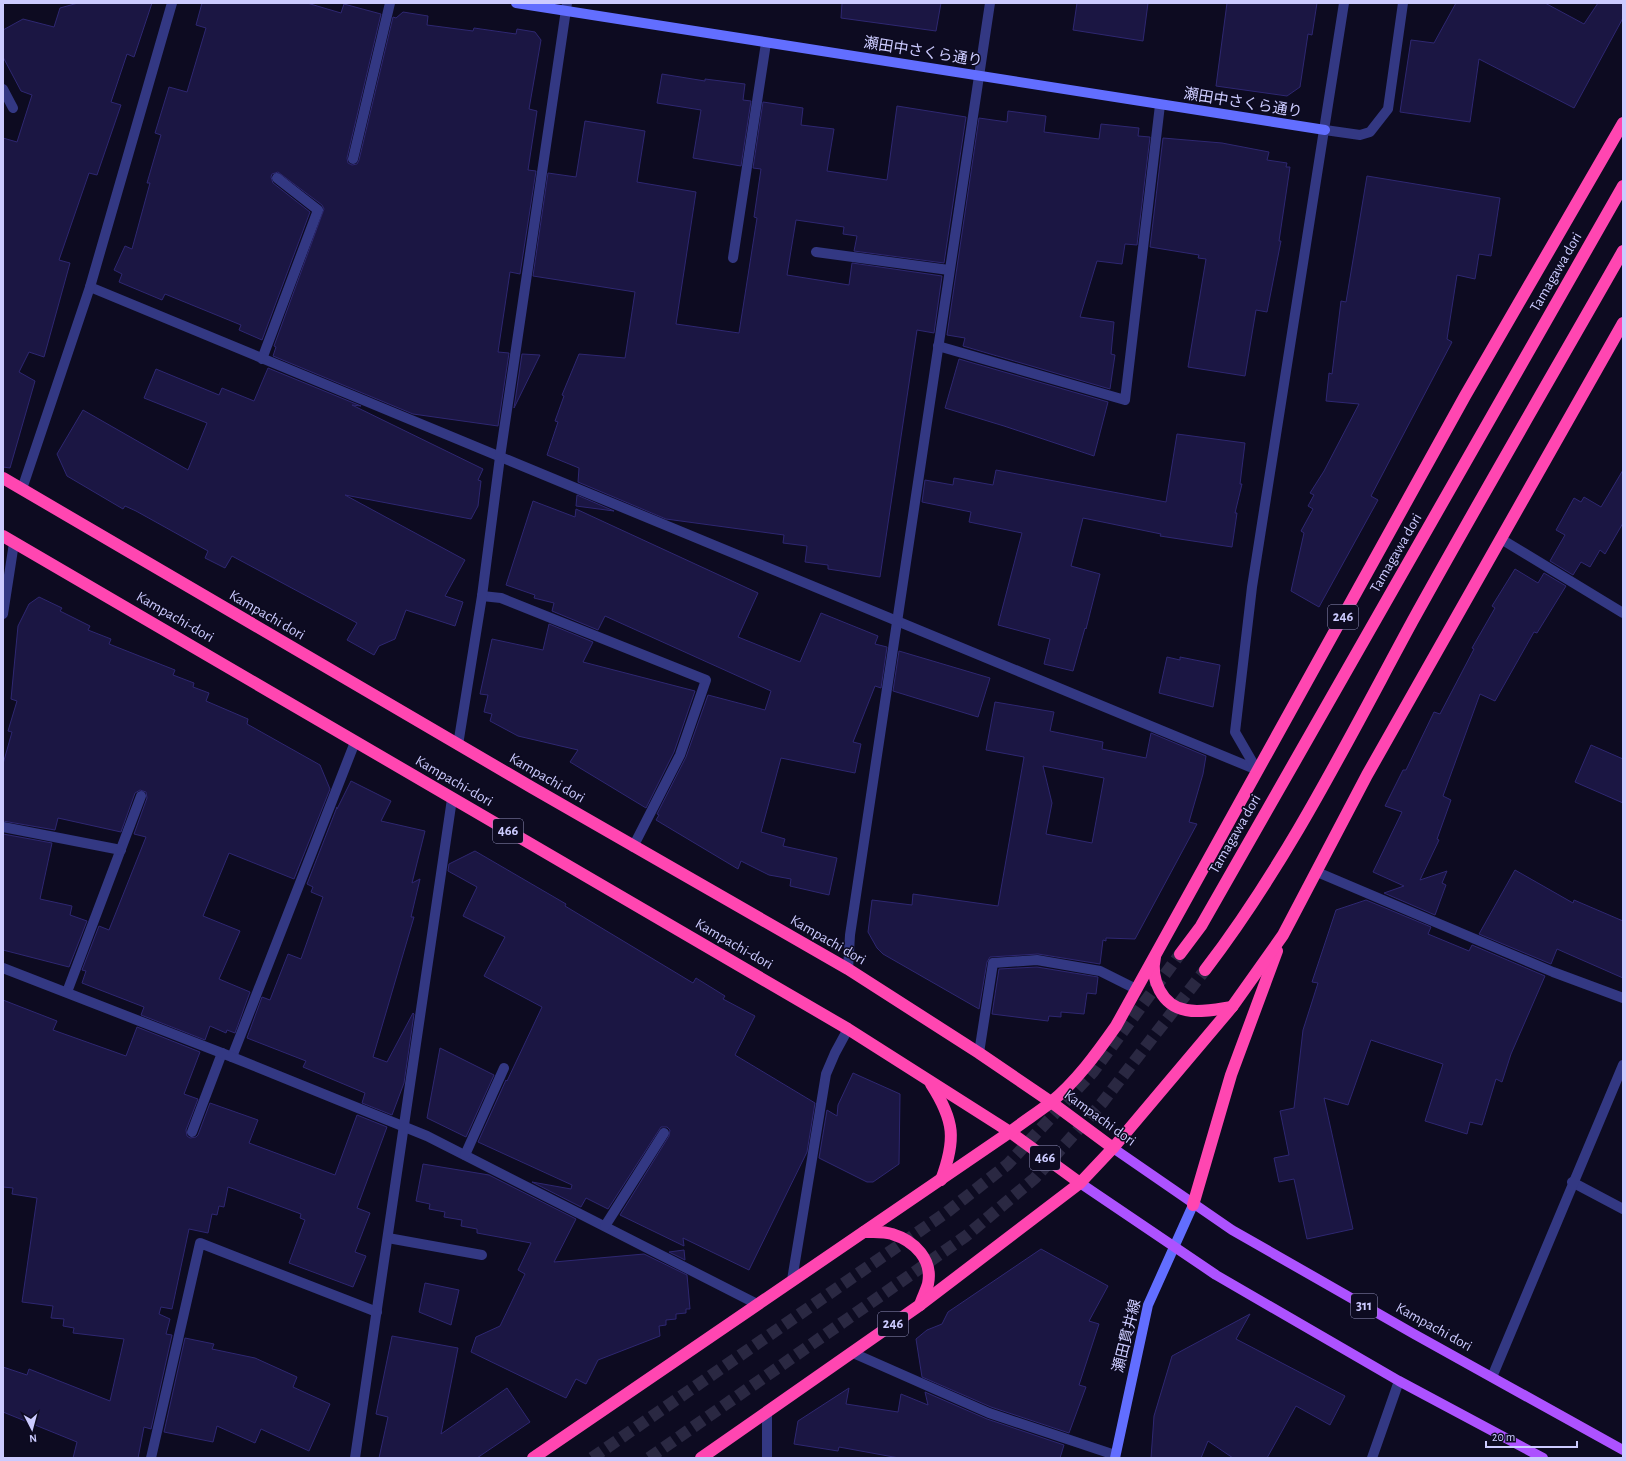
<svg xmlns="http://www.w3.org/2000/svg" width="1626" height="1461" viewBox="0 0 1626 1461" font-family="'Alegreya Sans','Noto Sans JP',sans-serif">
<style>
.building{fill:#1b1643;stroke:#2e2771;fill-rule:evenodd}
.lines{fill:none;stroke-linecap:round;stroke-linejoin:round}
.highway-tunnel{stroke:#2a2842;stroke-width:12;stroke-dasharray:12 6;stroke-linecap:butt}
.lane{stroke:#333883;stroke-width:10}
.street{stroke:#333883;stroke-width:10}
.secondary{stroke:#626eff;stroke-width:10}
.primary{stroke:#ad52ff;stroke-width:10}
.highway{stroke:#ff46b1;stroke-width:12}
.labels{text-anchor:middle;dominant-baseline:central;stroke-width:3;stroke-linejoin:round;paint-order:stroke}
.shield{fill:#0d0b21;stroke:#9391bc;stroke-width:1}
.shield-label{font-size:14px;font-weight:bold;fill:#cccbff}
.street-label{font-size:15px;fill:#cccbff;stroke:#0d0b21}
</style>
<rect width="100%" height="100%" fill="#0d0b21"/>
<g class="building">
<polygon points="78,3 152,3 134,57 127,54 111,102 121,105 97,175 89,173 59,260 70,263 44,357 29,352 19,372 35,381 10,468 3,467 3,138 17,142 32,95 21,91 3,57 3,30 23,19 54,27 60,8"/>
<polygon points="202,3 307,3 341,13 344,4 381,14 347,158 348,163 352,165 357,164 359,160 393,17 396,18 403,12 428,16 427,25 473,31 474,28 516,34 517,29 535,32 541,40 529,109 537,111 528,170 536,171 520,274 510,272 498,352 509,353 498,426 413,414 273,356 276,347 274,346 324,209 322,205 278,172 272,174 271,177 273,183 310,212 262,340 239,330 241,325 165,294 162,300 119,282 122,274 114,270 125,246 132,249 150,183 147,183 161,135 155,133 169,87 187,92 206,28 196,25"/>
<polygon points="842,3 941,3 936,31 841,18"/>
<polygon points="1077,3 1148,3 1143,41 1073,30"/>
<polygon points="1227,3 1317,3 1312,35 1308,34 1300,87 1287,96 1216,86"/>
<polygon points="1456,3 1545,3 1584,24 1598,3 1623,3 1623,18 1574,108 1479,59 1470,122 1400,112 1411,40 1434,43"/>
<polygon points="662,74 705,81 705,79 745,84 743,100 751,101 741,166 693,158 701,110 657,103"/>
<polygon points="763,102 803,108 801,125 834,129 827,171 887,180 897,106 966,117 944,263 854,251 857,236 843,234 844,227 796,220 787,275 849,285 852,263 942,276 934,333 917,330 880,577 828,569 828,565 805,562 807,546 783,543 784,535 666,519 578,482 579,468 547,455 558,422 555,421 564,396 562,395 579,354 625,358 635,292 533,276 548,173 576,177 585,121 645,131 637,182 696,192 676,324 739,333 757,218 754,217 761,169 753,168"/>
<polygon points="1008,111 1046,116 1044,132 1099,139 1101,124 1139,128 1138,136 1150,137 1137,245 1125,244 1122,264 1097,261 1080,317 1114,322 1111,354 1115,355 1110,389 963,346 965,338 947,335 979,118 1007,122"/>
<polygon points="1163,138 1222,143 1269,152 1267,160 1287,163 1286,167 1290,167 1279,241 1281,241 1267,312 1256,310 1245,376 1188,367 1206,259 1198,258 1199,255 1150,247"/>
<polygon points="1367,176 1500,198 1491,256 1479,254 1475,279 1457,275 1447,339 1452,342 1371,496 1378,500 1319,607 1291,591 1304,533 1301,531 1313,509 1308,506 1314,495 1310,493 1324,471 1359,404 1326,401 1329,373 1332,374 1341,301 1346,302"/>
<polygon points="522,354 540,355 514,408"/>
<polygon points="959,359 1108,402 1094,456 1004,426 945,408"/>
<polygon points="268,368 361,406 352,405 483,469 478,480 481,481 478,506 471,519 345,495 465,560 445,596 463,602 455,626 406,610 395,639 379,646 374,655 347,640 357,623 232,556 225,568 205,558 208,551 136,511 125,506 123,509 67,476 57,454 83,410 188,470 207,423 144,398 156,369 219,395 222,388 254,401"/>
<polygon points="1177,434 1245,443 1240,484 1242,484 1235,513 1237,513 1232,547 1160,536 1161,534 1083,518 1071,566 1100,574 1086,629 1085,628 1073,671 1044,664 1050,639 998,625 1022,533 969,522 971,512 922,502 925,480 953,485 954,478 993,485 996,470 1166,502"/>
<polygon points="1623,470 1623,523 1605,554 1600,550 1590,567 1581,562 1573,575 1550,561 1565,535 1556,530 1574,498 1581,502 1584,497 1601,507"/>
<polygon points="577,495 614,511 576,506"/>
<polygon points="533,501 575,517 576,509 758,593 738,637 800,662 821,613 878,636 875,644 887,647 881,688 875,686 853,742 861,744 855,773 781,758 761,832 785,839 783,846 837,858 829,895 790,886 791,879 769,875 741,861 738,869 656,820 659,815 657,814 686,757 708,695 765,710 771,691 605,616 598,630 552,611 554,603 534,598 535,595 506,585"/>
<polygon points="1515,569 1538,583 1544,573 1566,586 1537,633 1534,632 1495,701 1480,694 1443,796 1451,800 1437,839 1439,840 1420,880 1447,871 1442,883 1446,885 1435,915 1384,893 1404,886 1373,872 1402,812 1385,806 1403,770 1406,770 1434,712 1440,714 1474,649 1472,648 1495,608 1492,606"/>
<polygon points="39,597 62,608 60,611 90,626 88,630 111,639 109,644 175,670 173,675 194,683 193,687 209,693 206,701 248,719 247,724 320,765 330,789 294,879 229,853 203,916 240,931 219,979 250,992 235,1033 227,1030 226,1033 210,1026 205,1040 141,1015 144,1007 82,983 86,971 82,970 99,926 109,930 146,837 134,834 147,798 146,792 140,790 135,793 121,832 58,818 55,830 3,821 3,764 12,732 8,731 17,701 11,699 18,626 29,604"/>
<polygon points="549,624 593,642 583,662 695,691 674,752 646,808 570,762 578,750 518,736 490,721 492,714 484,712 488,695 480,694 492,639 543,650"/>
<polygon points="899,651 990,678 978,717 893,691"/>
<polygon points="1167,657 1180,660 1180,657 1220,665 1213,707 1159,693"/>
<path d="M 995,702 L 1054,712 L 1050,731 L 1103,742 L 1102,749 L 1146,758 L 1151,733 L 1206,756 L 1203,774 L 1189,822 L 1197,824 L 1135,939 L 1106,938 L 1106,941 L 1103,940 L 1100,964 L 1038,954 L 990,957 L 987,962 L 979,1009 L 883,954 L 877,948 L 868,932 L 872,900 L 912,905 L 913,894 L 998,906 L 1024,757 L 986,750 ZM 1043,766 L 1104,778 L 1092,843 L 1046,834 L 1052,803 Z"/>
<polygon points="1591,745 1623,759 1623,803 1575,782"/>
<polygon points="351,781 391,801 381,821 425,831 412,883 420,879 411,917 414,917 373,1057 387,1062 413,1013 414,1014 404,1083 392,1115 362,1103 365,1093 303,1067 306,1061 247,1038 262,997 270,1000 288,954 301,959 323,897 311,892 313,887 307,884 337,807 337,809"/>
<polygon points="3,834 52,843 40,899 72,906 70,915 87,921 69,967 3,950"/>
<polygon points="475,851 566,904 565,906 693,983 696,978 725,996 723,999 755,1016 735,1055 815,1103 807,1152 749,1270 683,1238 684,1246 620,1215 669,1136 670,1130 667,1127 661,1127 659,1130 608,1209 586,1198 581,1207 532,1182 571,1189 572,1185 478,1142 506,1080 507,1081 542,1007 484,976 505,937 463,916 477,887 448,871 449,864"/>
<polygon points="1515,870 1573,903 1574,900 1623,921 1623,978 1557,949 1551,964 1479,934"/>
<polygon points="1366,900 1431,927 1428,934 1469,951 1472,945 1545,976 1511,1054 1502,1082 1496,1079 1482,1125 1470,1122 1467,1134 1425,1121 1443,1064 1371,1040 1348,1105 1324,1098 1353,1229 1307,1239 1294,1179 1279,1182 1274,1158 1289,1155 1280,1111 1294,1108 1303,1030 1318,983 1312,982 1336,910"/>
<polygon points="1037,967 1098,977 1096,994 1087,993 1084,1014 1061,1012 1061,1017 1049,1016 1048,1021 992,1014 999,969"/>
<polygon points="3,1000 57,1021 53,1030 126,1056 137,1027 200,1052 184,1094 198,1099 186,1130 187,1136 190,1138 196,1137 198,1135 210,1103 258,1120 249,1143 335,1175 357,1115 387,1127 357,1208 370,1213 355,1252 366,1256 353,1287 289,1263 305,1220 300,1218 301,1214 234,1189 228,1187 224,1207 219,1206 217,1215 212,1214 208,1233 189,1229 172,1309 161,1307 159,1314 170,1319 166,1334 172,1335 151,1429 144,1427 138,1458 73,1458 77,1442 3,1412 3,1367 27,1375 29,1369 110,1401 124,1339 73,1333 74,1328 63,1326 64,1319 51,1318 53,1306 22,1302 37,1198 12,1194 13,1188 3,1187"/>
<polygon points="440,1048 494,1075 466,1137 427,1118"/>
<polygon points="853,1073 900,1094 899,1164 873,1182 867,1182 819,1158 827,1110 837,1116 838,1105"/>
<polygon points="423,1164 489,1175 576,1219 554,1262 644,1254 687,1275 690,1309 686,1309 686,1313 676,1314 676,1319 666,1320 666,1325 659,1326 660,1336 598,1360 586,1384 576,1379 566,1398 471,1352 476,1337 500,1326 525,1274 518,1270 531,1243 477,1233 477,1229 461,1226 462,1220 444,1217 445,1212 429,1209 430,1204 416,1201"/>
<polygon points="1041,1249 1108,1286 1089,1321 1099,1324 1079,1385 1086,1387 1069,1433 991,1407 922,1377 916,1339 927,1330 942,1324 948,1312"/>
<polygon points="684,1250 685,1260 669,1252"/>
<polygon points="425,1283 459,1290 451,1325 419,1312"/>
<polygon points="1250,1314 1236,1339 1345,1396 1330,1425 1296,1406 1267,1458 1233,1458 1208,1441 1201,1458 1151,1458 1154,1416 1172,1356"/>
<polygon points="392,1336 458,1348 441,1434 507,1388 530,1422 477,1458 379,1458 388,1417 376,1414"/>
<polygon points="185,1338 214,1344 212,1349 255,1358 297,1377 293,1387 330,1404 309,1451 261,1429 255,1443 217,1426 213,1442 164,1432"/>
<polygon points="849,1388 846,1404 898,1412 901,1394 928,1405 925,1392 987,1419 1064,1445 1060,1458 899,1458 839,1447 838,1451 794,1444 798,1421"/>
</g>
<g class="lines">
<g class="highway-tunnel">
<polyline points="592,1458 947,1212 1008,1164 1093,1072 1180,954"/>
<polyline points="649,1458 966,1236 1035,1178 1102,1103 1205,970"/>
</g>
<g class="lane">
<polyline points="938,346 1125,400 1160,105"/>
<polyline points="262,359 318,210 277,178"/>
<polyline points="482,596 501,598 706,680 680,755 633,847"/>
<polyline points="67,992 141,796"/>
<polyline points="979,1053 993,963 1037,960 1100,971 1136,989"/>
<polyline points="232,1057 355,742"/>
<polyline points="192,1132 222,1053"/>
<polyline points="388,1238 482,1255"/>
</g>
<g class="street">
<polyline points="3,89 13,108"/>
<polyline points="1325,130 1360,135 1370,132 1388,109 1403,3"/>
<polyline points="353,159 390,3"/>
<polyline points="816,252 949,270"/>
<polyline points="733,258 766,43"/>
<polyline points="90,287 1257,770"/>
<polyline points="22,489 90,287 172,3"/>
<polyline points="1501,539 1623,613"/>
<polyline points="3,614 14,543"/>
<polyline points="458,745 482,596 500,457 567,3"/>
<polyline points="1257,770 1235,732 1252,587 1344,3"/>
<polyline points="3,827 121,850"/>
<polyline points="1317,872 1553,972 1623,998"/>
<polyline points="3,968 232,1057 427,1136 757,1304"/>
<polyline points="848,969 850,935 990,3"/>
<polyline points="465,1155 504,1068"/>
<polyline points="1572,1182 1623,1209"/>
<polyline points="605,1226 664,1133"/>
<polyline points="792,1280 826,1074 835,1053 848,1029"/>
<polyline points="853,1353 989,1413 1115,1455"/>
<polyline points="1492,1377 1623,1065"/>
<polyline points="767,1412 767,1458"/>
<polyline points="151,1458 200,1243 377,1312"/>
<polyline points="355,1458 452,799"/>
<polyline points="1372,1458 1399,1381"/>
</g>
<g class="secondary">
<polyline points="516,3 1325,130"/>
<polyline points="1115,1458 1148,1305 1193,1205"/>
</g>
<g class="primary">
<polyline points="1113,1148 1232,1230 1414,1334 1623,1450"/>
<polyline points="1080,1183 1216,1275 1399,1381 1543,1458"/>
</g>
<g class="highway">
<polyline points="3,478 531,787 848,969 979,1053 1051,1102 1113,1148"/>
<polyline points="3,536 848,1029 1010,1132 1080,1183"/>
<polyline points="1180,954 1201,926 1623,186"/>
<path d="M 1155,957 C 1150,979 1162,1006 1186,1010 C 1201,1013 1218,1009 1232,1007"/>
<path d="M 1205,970 C 1287,863 1348,740 1412,622 C 1481,497 1553,374 1623,251"/>
<path d="M 931,1084 C 955,1121 956,1140 941,1180"/>
<polyline points="1193,1205 1231,1075 1277,951"/>
<path d="M 864,1232 C 873,1232 884,1231 892,1234 C 915,1241 933,1260 928,1284 C 926,1291 922,1298 920,1305"/>
<path d="M 533,1458 L 1010,1132 C 1023,1122 1037,1113 1050,1103 C 1076,1082 1097,1053 1116,1026 L 1465,396 L 1623,123"/>
<polyline points="701,1458 920,1305 1080,1183 1113,1148 1232,1007 1283,935 1367,775 1623,323"/>
</g>
</g>
<g class="labels">
<g class="shield">
<rect x="1328" y="605" width="30" height="24" rx="3"/>
<rect x="493" y="819" width="30" height="24" rx="3"/>
<rect x="1030" y="1146" width="30" height="24" rx="3"/>
<rect x="1351" y="1294" width="26" height="24" rx="3"/>
<rect x="878" y="1312" width="30" height="24" rx="3"/>
</g>
<g class="shield-label">
<text x="1343" y="617">246</text>
<text x="508" y="831">466</text>
<text x="1045" y="1158">466</text>
<text x="1364" y="1306">311</text>
<text x="893" y="1324">246</text>
</g>
<g class="street-label">
<text transform="translate(923 52) rotate(9)">瀬田中さくら通り</text>
<text transform="translate(1243 103) rotate(9)">瀬田中さくら通り</text>
<text transform="translate(1556 272) rotate(-60)">Tamagawa dori</text>
<text transform="translate(1396 553) rotate(-60)">Tamagawa dori</text>
<text transform="translate(267 615) rotate(30)">Kampachi dori</text>
<text transform="translate(175 617) rotate(30)">Kampachi-dori</text>
<text transform="translate(547 778) rotate(30)">Kampachi dori</text>
<text transform="translate(454 781) rotate(30)">Kampachi-dori</text>
<text transform="translate(1235 834) rotate(-60)">Tamagawa dori</text>
<text transform="translate(828 940) rotate(30)">Kampachi dori</text>
<text transform="translate(734 944) rotate(30)">Kampachi-dori</text>
<text transform="translate(1100 1118) rotate(36)">Kampachi dori</text>
<text transform="translate(1434 1327) rotate(29)">Kampachi dori</text>
<text transform="translate(1127 1336) rotate(-76)">瀬田貫井線</text>
</g>
</g>
<rect width="1626" height="1461" fill="none" stroke="#cccbff" stroke-width="8"/>
<g transform="translate(32 1429) rotate(174)" stroke="#0d0b21" stroke-width="3" paint-order="stroke">
<path d="M0-3L7 15L0 10L-7 15Z" fill="#cccbff"/>
<text y="-6" font-size="11" font-weight="bold" text-anchor="middle" fill="#cccbff">N</text>
</g>
<path d="M1486 1441v6h91v-6" fill="none" stroke="#cccbff" stroke-width="2"/>
<text x="1492" y="1441" font-size="12" fill="#cccbff" stroke="#0d0b21" stroke-width="3" paint-order="stroke">20 m</text>
</svg>
